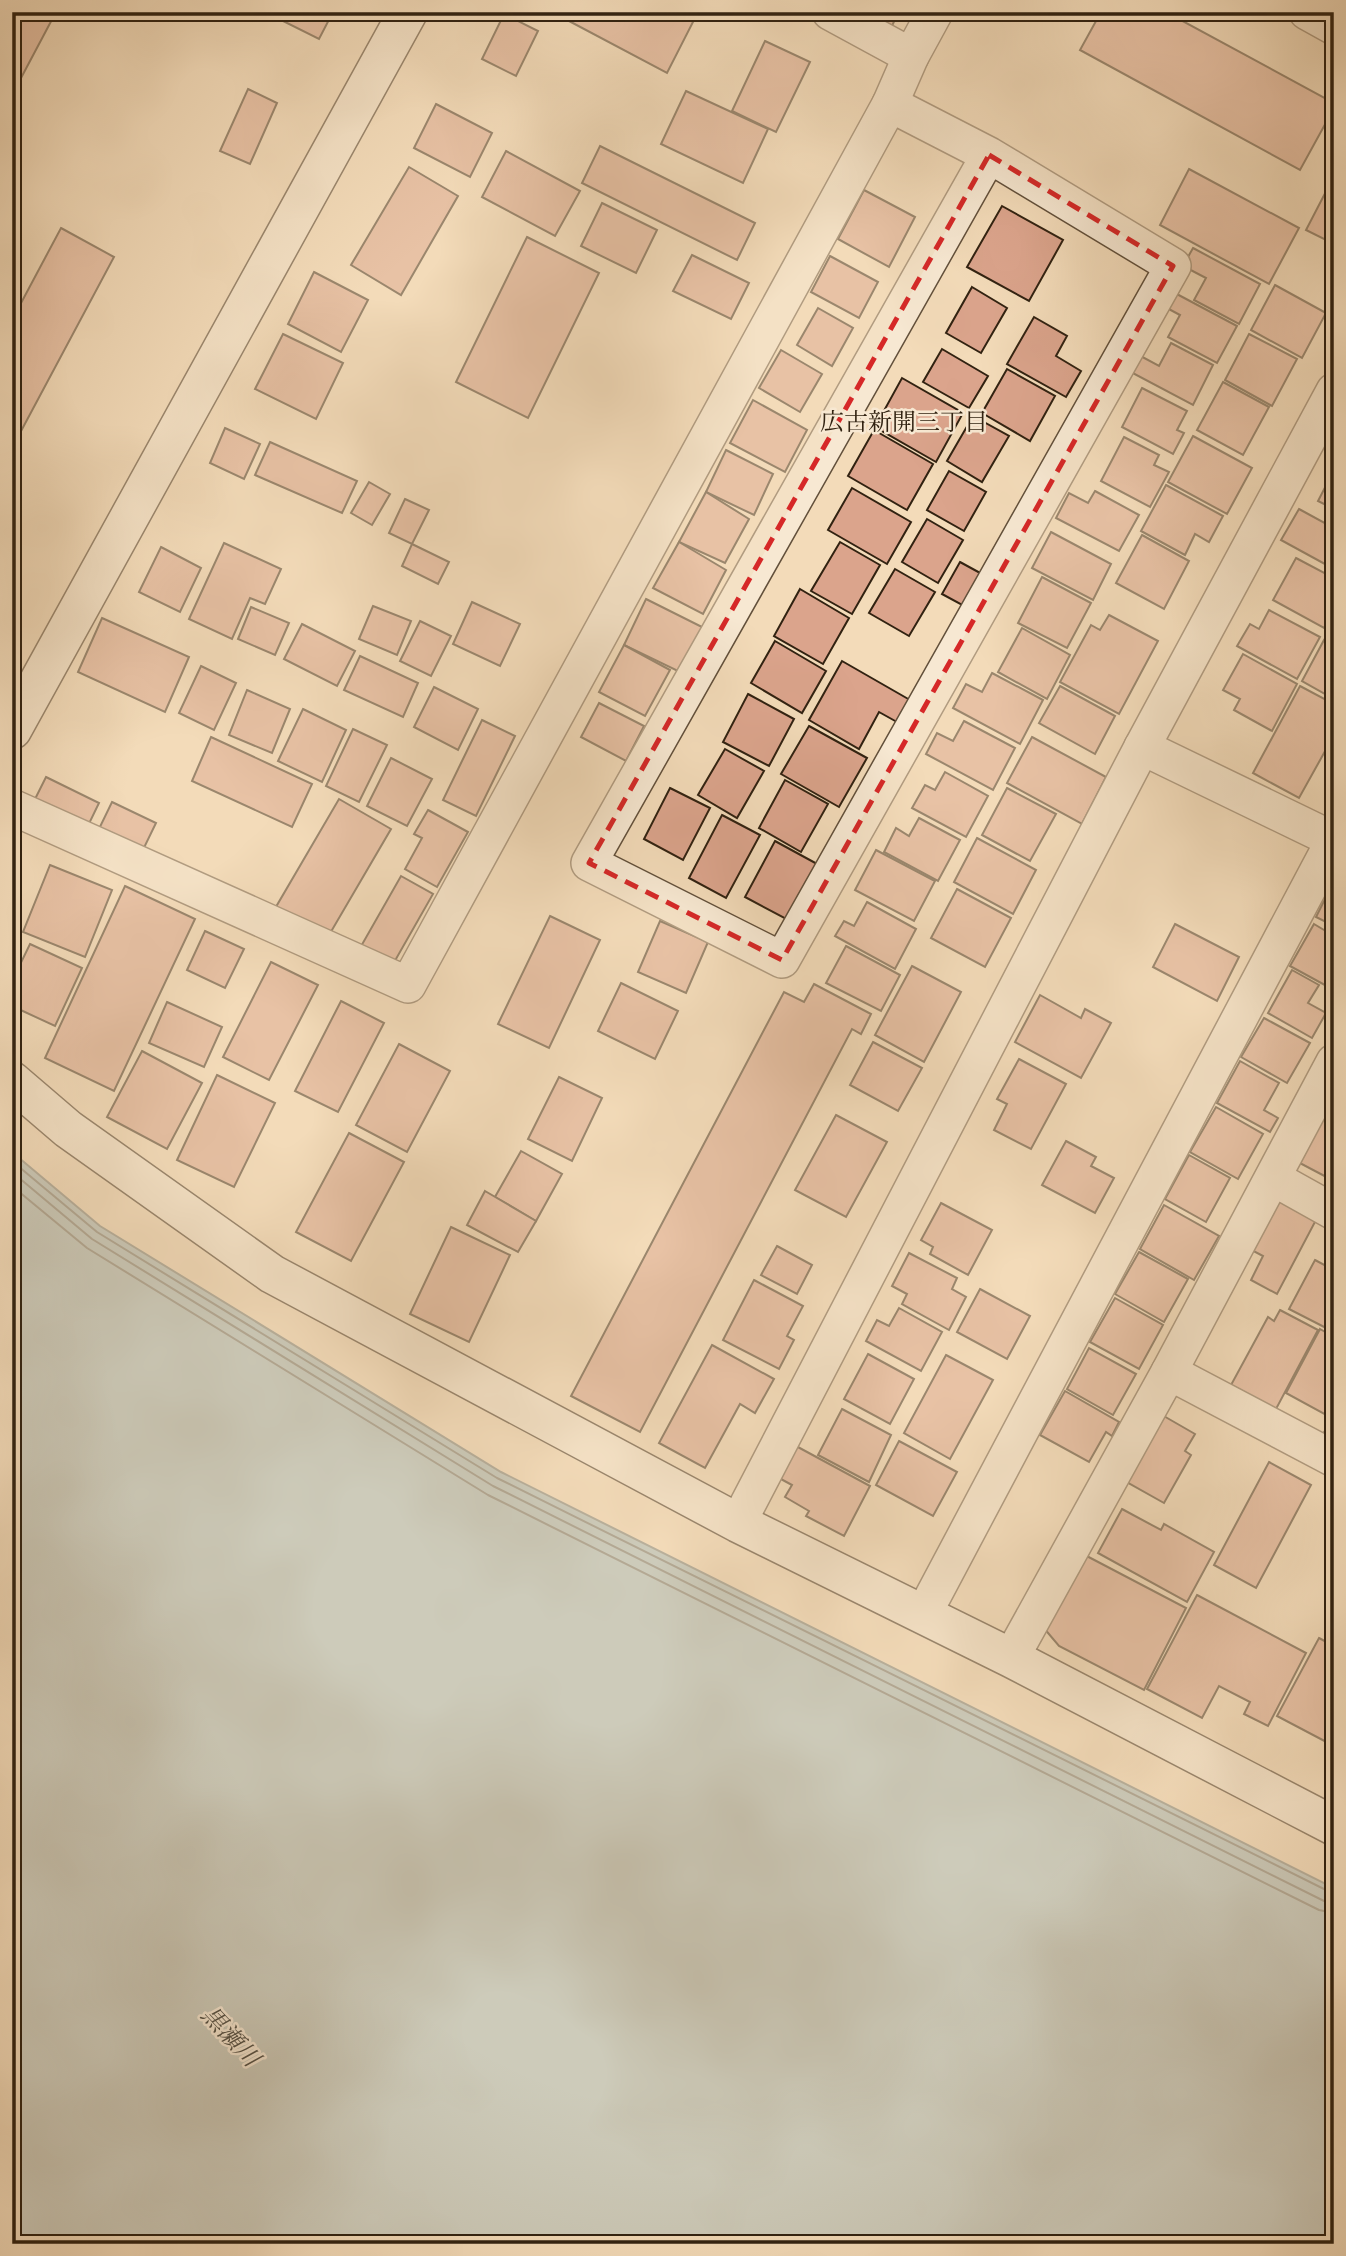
<svg xmlns="http://www.w3.org/2000/svg" width="1346" height="2256" viewBox="0 0 1346 2256" font-family="'EB Garamond','Noto Serif JP',serif">
<style>
.water{fill:#a1b8bb;stroke:#747c77;stroke-width:2}
.lines{fill:none;stroke-linecap:round;stroke-linejoin:round}
.shore{stroke:#696d66;stroke-width:2}
.building{fill:#dba48c;stroke:#312211;stroke-width:2}
.street-casing{stroke:#62503b;stroke-width:38}
.secondary-casing{stroke:#312211;stroke-width:41}
.street{stroke:#f7e8d2;stroke-width:35}
.secondary{stroke:#f7e8d2;stroke-width:38}
.marked{fill:none;stroke:#d62828;stroke-width:5;stroke-dasharray:14 9;stroke-linejoin:round}
.labels{text-anchor:middle;dominant-baseline:central;stroke-width:5;stroke-linejoin:round;paint-order:stroke}
.neighbourhood-label{font-size:24px;fill:#312211;stroke:#f7e8d2}
.water-label{font-size:24px;font-style:italic;fill:#534f44;stroke:#f7e8d2}
</style>
<rect width="100%" height="100%" fill="#f3dbb9"/>
<filter id="stains"><feTurbulence type="fractalNoise" baseFrequency=".00286" numOctaves="4"/><feColorMatrix values="0 0 0 0 .2 0 0 0 0 .09 0 0 0 0 .02 0 0 0 .5 -.17"/></filter>
<radialGradient id="worn" r=".72"><stop offset=".6" stop-color="#630" stop-opacity="0"/><stop offset="1" stop-color="#630" stop-opacity=".3"/></radialGradient>
<polygon class="water" points="12,1152 100,1226 501,1472 1334,1888 1334,2244 12,2244"/>
<g class="lines">
<g class="shore">
<polyline points="12,1161 97,1232 497,1478 1334,1894"/>
<polyline points="12,1172 92,1239 493,1486 1324,1901 1334,1903"/>
<polyline points="12,1186 87,1248 488,1495 1319,1910 1334,1913"/>
</g>
</g>
<g class="building">
<polygon points="12,12 56,12 12,95"/>
<polygon points="287,12 333,12 319,39 283,21"/>
<polygon points="552,12 675,12 693,22 667,73"/>
<polygon points="862,12 896,12 898,13 892,26"/>
<polygon points="1101,12 1166,12 1334,103 1334,108 1300,170 1080,50"/>
<polygon points="504,14 538,31 516,76 482,59"/>
<polygon points="765,41 810,62 776,132 732,111"/>
<polygon points="248,89 277,103 250,164 220,151"/>
<polygon points="686,91 768,129 743,183 661,144"/>
<polygon points="436,104 492,133 470,177 414,148"/>
<polygon points="600,146 755,223 737,260 582,183"/>
<polygon points="506,151 580,191 555,236 482,197"/>
<polygon points="409,167 458,196 401,295 351,265"/>
<polygon points="1189,169 1299,228 1269,284 1160,225"/>
<polygon points="1334,176 1334,244 1306,230"/>
<polygon points="864,190 915,217 889,267 838,239"/>
<polygon points="602,203 657,230 636,273 581,246"/>
<polygon points="1002,206 1063,240 1029,301 967,267"/>
<polygon points="61,228 114,257 12,448 12,320"/>
<polygon points="527,237 599,273 528,418 456,382"/>
<polygon points="1193,248 1260,284 1239,324 1194,300 1206,278 1183,266"/>
<polygon points="692,255 749,283 731,319 673,291"/>
<polygon points="830,256 878,282 859,318 811,292"/>
<polygon points="314,272 368,300 341,352 288,324"/>
<polygon points="1275,285 1326,313 1302,358 1251,330"/>
<polygon points="972,287 1007,308 981,353 946,333"/>
<polygon points="1173,292 1237,326 1217,363 1168,337 1180,315 1165,307"/>
<polygon points="818,308 853,328 832,366 797,345"/>
<polygon points="1034,317 1067,336 1056,356 1081,371 1066,397 1007,364"/>
<polygon points="283,334 343,363 316,419 255,389"/>
<polygon points="1249,334 1297,359 1272,406 1225,380"/>
<polygon points="1171,343 1213,365 1193,405 1127,370 1135,353 1159,366"/>
<polygon points="942,349 988,376 969,408 923,382"/>
<polygon points="781,350 822,374 800,412 759,388"/>
<polygon points="1007,369 1055,396 1030,441 982,413"/>
<polygon points="902,378 963,413 936,462 875,427"/>
<polygon points="1223,382 1269,407 1243,455 1197,430"/>
<polygon points="1142,388 1187,411 1177,430 1184,433 1173,454 1122,427"/>
<polygon points="753,400 807,430 785,472 730,443"/>
<polygon points="973,416 1009,436 982,482 947,461"/>
<polygon points="225,428 260,444 244,479 210,463"/>
<polygon points="874,430 933,464 907,510 848,476"/>
<polygon points="1193,436 1252,468 1227,514 1168,482"/>
<polygon points="1124,437 1159,455 1154,465 1169,472 1150,507 1101,481"/>
<polygon points="270,442 357,481 342,513 255,475"/>
<polygon points="726,450 773,474 754,515 706,492"/>
<polygon points="1334,470 1334,509 1318,501"/>
<polygon points="949,471 986,492 964,531 927,510"/>
<polygon points="369,482 390,494 372,525 351,513"/>
<polygon points="1166,485 1223,516 1209,542 1195,534 1185,555 1141,531"/>
<polygon points="852,488 911,522 887,564 828,530"/>
<polygon points="1095,491 1139,515 1119,551 1056,518 1069,493 1088,503"/>
<polygon points="706,492 749,519 725,563 679,542"/>
<polygon points="405,499 429,510 412,544 389,533"/>
<polygon points="1299,509 1334,528 1334,569 1281,540"/>
<polygon points="927,519 963,540 938,583 902,562"/>
<polygon points="1051,532 1111,564 1093,600 1032,568"/>
<polygon points="1142,535 1189,561 1164,609 1116,583"/>
<polygon points="679,542 726,570 703,614 653,588"/>
<polygon points="840,542 880,565 852,614 811,591"/>
<polygon points="224,543 281,569 265,604 250,598 232,639 189,619"/>
<polygon points="412,544 449,562 438,584 402,566"/>
<polygon points="161,547 201,568 180,612 139,592"/>
<polygon points="1296,558 1334,578 1334,609 1324,628 1273,600"/>
<polygon points="960,562 982,574 964,606 942,594"/>
<polygon points="895,569 935,592 909,636 869,613"/>
<polygon points="1042,577 1091,603 1067,648 1018,623"/>
<polygon points="800,589 849,618 823,664 774,636"/>
<polygon points="646,599 704,628 682,673 624,645"/>
<polygon points="472,602 520,624 500,666 453,644"/>
<polygon points="373,606 411,621 397,655 359,639"/>
<polygon points="251,607 289,623 275,655 238,639"/>
<polygon points="1269,610 1320,637 1297,679 1237,646 1250,624 1259,629"/>
<polygon points="1109,615 1158,641 1119,714 1060,682 1091,625 1100,630"/>
<polygon points="102,618 189,657 165,712 78,672"/>
<polygon points="420,621 451,636 431,676 400,661"/>
<polygon points="302,624 355,651 337,686 284,659"/>
<polygon points="1022,628 1070,655 1047,699 998,672"/>
<polygon points="1324,640 1334,646 1334,699 1302,681"/>
<polygon points="775,641 826,671 802,713 751,683"/>
<polygon points="624,645 670,670 645,716 599,692"/>
<polygon points="1243,654 1297,684 1272,731 1234,710 1240,699 1223,690"/>
<polygon points="360,656 418,683 403,717 344,690"/>
<polygon points="842,661 910,700 897,722 879,712 859,749 809,720"/>
<polygon points="201,666 236,683 214,730 179,713"/>
<polygon points="992,673 1043,700 1020,744 953,708 966,684 982,692"/>
<polygon points="1060,686 1115,716 1095,754 1039,723"/>
<polygon points="1300,686 1334,704 1334,735 1299,798 1253,773"/>
<polygon points="434,687 478,709 458,750 414,727"/>
<polygon points="247,690 290,709 272,753 229,735"/>
<polygon points="748,694 794,719 769,766 723,742"/>
<polygon points="599,703 644,726 626,761 581,737"/>
<polygon points="303,709 346,730 322,782 278,761"/>
<polygon points="482,720 515,736 476,816 443,800"/>
<polygon points="964,721 1015,748 993,790 926,754 937,733 953,741"/>
<polygon points="809,726 867,758 839,807 781,774"/>
<polygon points="353,729 387,745 359,802 326,786"/>
<polygon points="211,737 312,784 292,827 192,781"/>
<polygon points="1032,737 1106,777 1082,824 1007,783"/>
<polygon points="725,749 764,771 737,818 698,795"/>
<polygon points="391,758 432,779 407,826 367,806"/>
<polygon points="945,772 988,796 966,837 912,808 925,785 935,790"/>
<polygon points="46,777 99,803 84,834 31,807"/>
<polygon points="785,780 828,804 801,852 759,828"/>
<polygon points="670,788 710,808 683,860 644,839"/>
<polygon points="1007,788 1056,814 1030,861 982,835"/>
<polygon points="339,799 391,829 325,942 273,912"/>
<polygon points="112,802 156,823 140,856 96,835"/>
<polygon points="428,810 468,832 437,887 405,869 422,838 414,834"/>
<polygon points="722,815 760,835 726,898 689,878"/>
<polygon points="919,818 960,840 938,881 884,852 896,828 909,836"/>
<polygon points="977,838 1036,870 1013,914 954,882"/>
<polygon points="775,841 819,865 790,921 745,897"/>
<polygon points="876,850 935,881 914,921 855,890"/>
<polygon points="50,865 112,890 85,957 23,932"/>
<polygon points="401,876 433,894 392,966 360,948"/>
<polygon points="1334,881 1334,926 1316,917"/>
<polygon points="125,886 195,919 114,1091 45,1058"/>
<polygon points="957,889 1011,918 985,967 931,938"/>
<polygon points="867,902 916,929 895,969 835,936 844,921 854,926"/>
<polygon points="550,916 600,940 549,1048 498,1024"/>
<polygon points="660,921 708,942 686,993 638,972"/>
<polygon points="1175,924 1239,957 1217,1001 1153,967"/>
<polygon points="1314,924 1334,936 1334,990 1290,966"/>
<polygon points="205,931 244,949 225,988 187,970"/>
<polygon points="30,944 82,968 55,1026 12,1006 12,981"/>
<polygon points="846,946 900,975 881,1011 826,983"/>
<polygon points="271,962 318,985 269,1080 223,1057"/>
<polygon points="912,966 961,992 924,1062 875,1035"/>
<polygon points="1292,970 1319,985 1308,1003 1326,1013 1312,1038 1268,1013"/>
<polygon points="621,983 678,1011 655,1059 598,1031"/>
<polygon points="814,984 871,1014 861,1034 852,1029 640,1432 571,1396 784,992 804,1002"/>
<polygon points="1040,995 1081,1018 1085,1009 1111,1023 1081,1078 1015,1042"/>
<polygon points="341,1001 384,1023 338,1112 295,1091"/>
<polygon points="167,1002 222,1027 204,1067 149,1043"/>
<polygon points="1264,1018 1310,1043 1287,1083 1241,1057"/>
<polygon points="873,1042 922,1068 898,1111 850,1085"/>
<polygon points="399,1044 450,1071 407,1152 356,1125"/>
<polygon points="142,1051 202,1083 167,1149 107,1117"/>
<polygon points="1019,1059 1066,1084 1031,1149 994,1130 1007,1104 997,1099"/>
<polygon points="1240,1061 1279,1083 1264,1110 1278,1118 1270,1132 1217,1103"/>
<polygon points="217,1075 275,1103 234,1187 177,1160"/>
<polygon points="559,1077 602,1098 572,1161 528,1139"/>
<polygon points="1324,1099 1334,1104 1334,1181 1296,1161"/>
<polygon points="1216,1107 1263,1134 1238,1179 1190,1152"/>
<polygon points="836,1115 887,1142 846,1217 795,1190"/>
<polygon points="349,1133 404,1162 351,1261 296,1232"/>
<polygon points="1066,1141 1096,1157 1091,1166 1114,1178 1095,1213 1042,1185"/>
<polygon points="521,1151 562,1174 536,1221 495,1197"/>
<polygon points="1189,1155 1230,1178 1206,1222 1165,1199"/>
<polygon points="485,1191 536,1221 518,1252 467,1225"/>
<polygon points="1279,1200 1316,1220 1277,1294 1251,1280 1263,1256 1242,1245"/>
<polygon points="941,1203 992,1230 968,1275 930,1254 933,1247 921,1240"/>
<polygon points="1164,1205 1219,1236 1194,1280 1140,1249"/>
<polygon points="451,1227 510,1255 469,1342 410,1314"/>
<polygon points="777,1246 812,1265 797,1294 761,1275"/>
<polygon points="1139,1252 1188,1279 1164,1322 1115,1294"/>
<polygon points="909,1253 957,1278 952,1289 966,1297 949,1330 902,1304 907,1294 892,1286"/>
<polygon points="1315,1260 1334,1270 1334,1332 1289,1309"/>
<polygon points="754,1280 803,1306 787,1336 794,1340 779,1369 723,1340"/>
<polygon points="980,1289 1030,1316 1007,1359 957,1332"/>
<polygon points="1115,1298 1163,1325 1139,1369 1090,1342"/>
<polygon points="899,1308 942,1332 921,1371 866,1341 877,1320 889,1326"/>
<polygon points="1280,1310 1318,1330 1276,1409 1231,1385 1268,1317 1274,1321"/>
<polygon points="1320,1329 1334,1337 1334,1405 1328,1416 1286,1393"/>
<polygon points="712,1345 774,1379 755,1413 740,1404 705,1468 659,1443"/>
<polygon points="1089,1348 1136,1374 1113,1415 1067,1389"/>
<polygon points="868,1354 914,1379 890,1424 844,1399"/>
<polygon points="946,1355 993,1380 950,1459 904,1433"/>
<polygon points="1065,1391 1119,1422 1112,1436 1106,1432 1089,1462 1040,1435"/>
<polygon points="842,1409 891,1435 869,1482 818,1455"/>
<polygon points="1162,1415 1195,1434 1185,1451 1191,1455 1164,1503 1125,1481"/>
<polygon points="1334,1415 1334,1440 1323,1434"/>
<polygon points="899,1441 957,1472 933,1516 876,1485"/>
<polygon points="796,1446 870,1486 844,1536 806,1516 809,1511 785,1497 792,1485 779,1478"/>
<polygon points="1269,1462 1311,1485 1256,1588 1214,1565"/>
<polygon points="1122,1509 1161,1530 1164,1524 1214,1552 1187,1602 1098,1553"/>
<polygon points="1081,1553 1186,1608 1144,1690 1059,1646 1043,1627"/>
<polygon points="1197,1595 1306,1653 1268,1726 1244,1714 1250,1702 1219,1686 1202,1718 1147,1689"/>
<polygon points="1319,1638 1332,1645 1334,1640 1334,1746 1277,1716"/>
</g>
<g class="lines">
<defs>
<g id="street">
<polyline points="830,12 911,56"/>
<polyline points="1307,12 1334,27"/>
<polyline points="890,104 989,155 1173,266 782,960 589,863 989,155"/>
<polyline points="1142,747 1334,840"/>
<polyline points="12,807 408,985 890,104 911,56 935,12"/>
<polyline points="1273,1178 1334,1212"/>
<polyline points="1169,1372 1334,1459"/>
<polyline points="738,1523 1142,747 1334,391"/>
<polyline points="923,1615 1334,840"/>
<polyline points="1011,1658 1169,1372 1334,1062"/>
</g>
<g id="secondary">
<polyline points="12,730 408,12"/>
<polyline points="12,1081 68,1129 272,1274 738,1523 1011,1658 1334,1826"/>
</g>
</defs>
<use href="#street" class="street-casing"/>
<use href="#secondary" class="secondary-casing"/>
<use href="#street" class="street"/>
<use href="#secondary" class="secondary"/>
</g>
<path d="M0 0H1346V2256H0ZM 989,155 L 1173,266 L 782,960 L 589,863 Z" fill="#f3dbb9" fill-opacity=".55" fill-rule="evenodd"/>
<path class="marked" d="M 989,155 L 1173,266 L 782,960 L 589,863 Z"/>
<g class="labels">
<g class="neighbourhood-label">
<text x="904" y="421">広古新開三丁目</text>
</g>
<g class="water-label">
<text transform="translate(231 2036) rotate(47)">黒瀬川</text>
</g>
</g>
<rect width="1346" height="2256" fill="none" stroke="#f3dbb9" stroke-width="42"/>
<rect x="14" y="14" width="1318" height="2228" fill="none" stroke="#312211" stroke-width="3.5"/>
<rect x="21" y="21" width="1304" height="2214" fill="none" stroke="#312211" stroke-width="2"/>
<rect width="100%" height="100%" filter="url(#stains)"/>
<rect width="100%" height="100%" fill="url(#worn)"/>
</svg>
